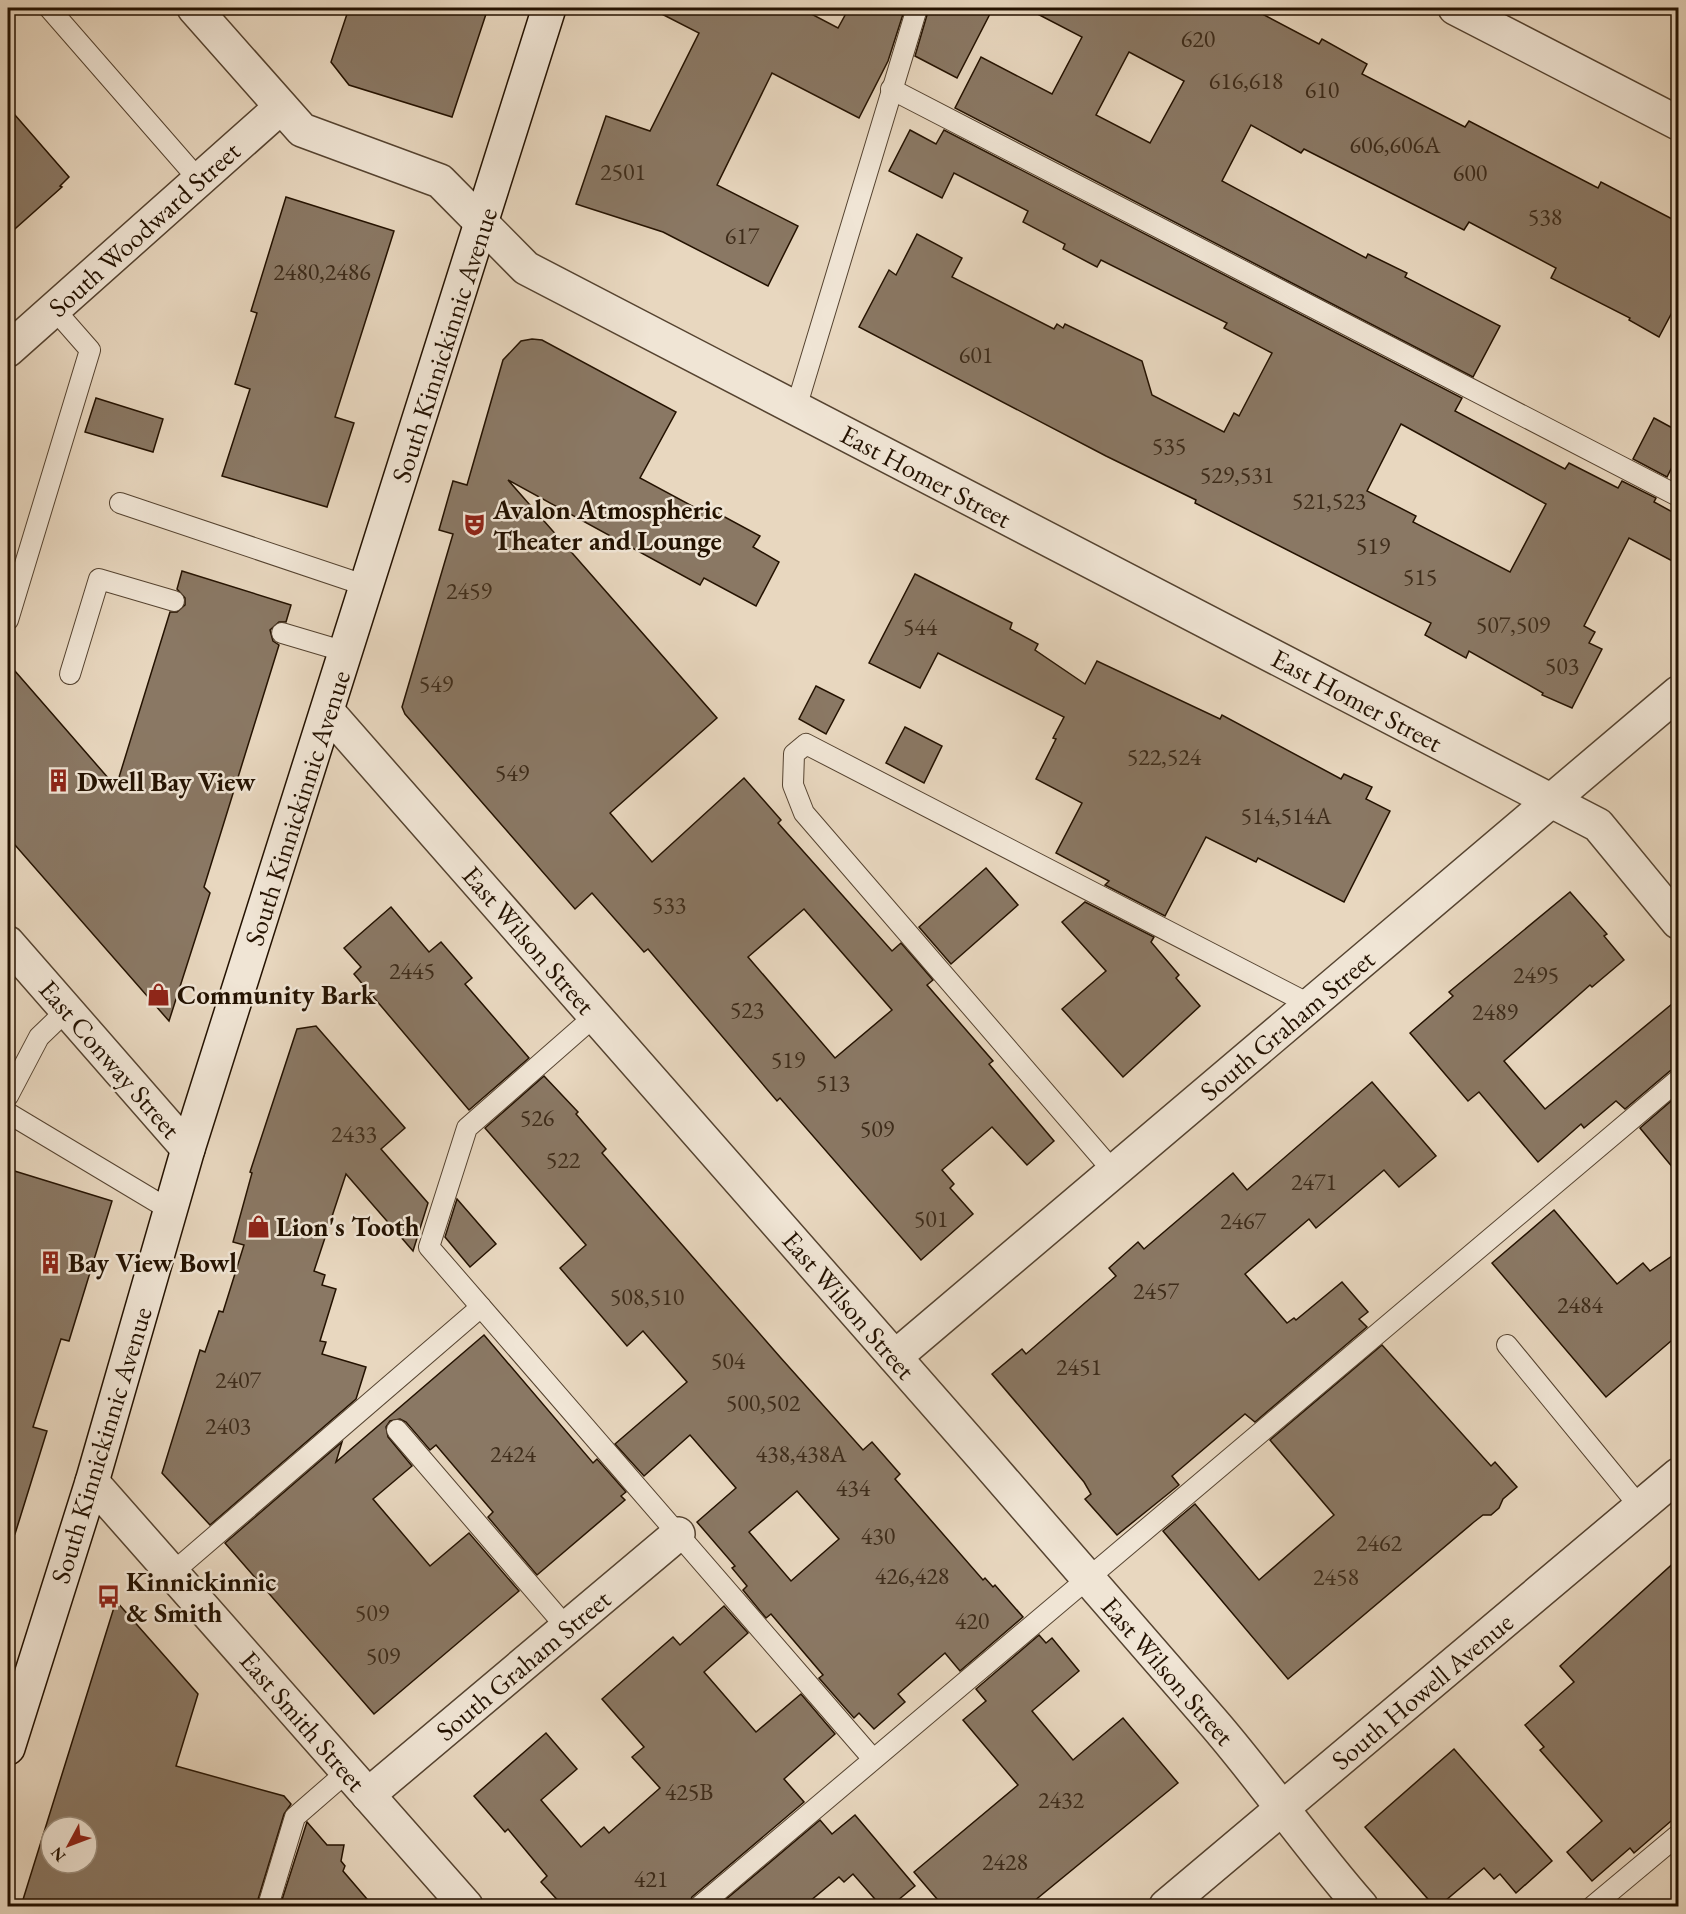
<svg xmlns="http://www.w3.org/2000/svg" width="1686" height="1914" viewBox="0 0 1686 1914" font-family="'EB Garamond',serif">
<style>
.building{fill:#8a7864;stroke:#241201;stroke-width:1.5;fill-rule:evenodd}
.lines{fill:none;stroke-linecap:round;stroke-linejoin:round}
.service-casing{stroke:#554330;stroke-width:22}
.minor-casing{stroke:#554330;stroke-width:36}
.tertiary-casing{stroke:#554330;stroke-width:36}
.secondary-casing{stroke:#241201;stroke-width:36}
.service{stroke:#f0e5d5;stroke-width:20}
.minor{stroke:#f0e5d5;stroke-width:33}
.tertiary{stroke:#f0e5d5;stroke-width:33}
.secondary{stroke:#f0e5d5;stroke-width:33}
.labels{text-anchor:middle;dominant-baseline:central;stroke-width:5;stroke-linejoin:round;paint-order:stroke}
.number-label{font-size:24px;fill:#3e2c1a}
.street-label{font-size:27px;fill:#241201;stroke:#f0e5d5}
.poi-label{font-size:27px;font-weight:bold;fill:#241201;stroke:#f0e5d5;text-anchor:start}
</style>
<rect width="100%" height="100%" fill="#e8d7bf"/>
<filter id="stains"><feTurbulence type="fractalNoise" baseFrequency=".00333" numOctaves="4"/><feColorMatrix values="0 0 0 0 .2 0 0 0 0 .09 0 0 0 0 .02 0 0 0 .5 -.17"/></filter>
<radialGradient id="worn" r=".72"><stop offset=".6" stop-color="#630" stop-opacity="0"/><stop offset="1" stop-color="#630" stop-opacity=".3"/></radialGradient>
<g class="building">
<polygon points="349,8 488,8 452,117 349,85 331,62"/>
<polygon points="650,8 800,8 838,28 849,8 905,8 888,61 859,118 772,73 717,185 798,226 768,286 663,232 576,204 606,116 650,131 699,33"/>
<polygon points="929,8 993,8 957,78 915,56"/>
<path d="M 1026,8 L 1251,8 L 1319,44 L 1322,39 L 1367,64 L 1362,74 L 1465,127 L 1469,121 L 1598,188 L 1601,182 L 1678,222 L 1678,301 L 1659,337 L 1629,320 L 1630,318 L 1551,278 L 1556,268 L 1469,222 L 1464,230 L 1304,149 L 1301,153 L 1251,125 L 1222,181 L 1366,258 L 1368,254 L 1407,273 L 1405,277 L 1500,326 L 1473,377 L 955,108 L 981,57 L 1052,94 L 1082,37 ZM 1129,52 L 1184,81 L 1150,143 L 1096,115 Z"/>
<polygon points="8,107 69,177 60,186 62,187 8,235"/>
<path d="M 910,130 L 936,144 L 944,130 L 1462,398 L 1455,411 L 1565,469 L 1569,463 L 1618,488 L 1622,481 L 1656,498 L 1654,502 L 1678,515 L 1678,564 L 1629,538 L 1584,626 L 1595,632 L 1589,643 L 1602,649 L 1572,708 L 1542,695 L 1543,693 L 1469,651 L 1466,658 L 1425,635 L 1431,623 L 1195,503 L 1196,500 L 1106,456 L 859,327 L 889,270 L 896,275 L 917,234 L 962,258 L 952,277 L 1054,329 L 1057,324 L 1063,328 L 1065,324 L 1142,361 L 1152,395 L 1224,432 L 1234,413 L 1239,416 L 1272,353 L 1224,328 L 1227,323 L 1101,260 L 1097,267 L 1063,249 L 1065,244 L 1023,222 L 1028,211 L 954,173 L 942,198 L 889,171 ZM 1401,424 L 1546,504 L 1510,572 L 1413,522 L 1416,516 L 1367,491 Z"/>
<polygon points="286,197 394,231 335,417 354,423 327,507 222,476 250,389 235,384 257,313 251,311"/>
<path d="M 532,339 L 542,340 L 676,412 L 640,478 L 707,514 L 710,509 L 760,536 L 753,547 L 779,562 L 756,606 L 704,578 L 700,585 L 508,480 L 717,718 L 610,813 L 652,862 L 744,778 L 781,820 L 778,823 L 892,951 L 901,943 L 933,980 L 927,985 L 993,1061 L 989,1064 L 1054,1141 L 1027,1165 L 992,1127 L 942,1170 L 954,1184 L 950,1188 L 973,1214 L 921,1260 L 780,1098 L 777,1101 L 648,949 L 644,952 L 592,893 L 575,909 L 405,714 L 402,707 L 453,534 L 439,530 L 453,481 L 467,485 L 503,360 L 521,341 ZM 804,909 L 892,1010 L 835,1058 L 748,957 Z"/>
<polygon points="96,398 163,419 153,452 85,432"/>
<polygon points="1654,418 1678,431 1678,455 1667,477 1633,459"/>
<polygon points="182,571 291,605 286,622 279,622 270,630 273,641 279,645 204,887 210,893 169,1021 8,837 8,663 116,787 170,612 177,612 185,605 185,598 177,589"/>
<polygon points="915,574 1012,623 1010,629 1038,644 1035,650 1085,684 1097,661 1220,719 1222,715 1341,779 1344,774 1372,787 1366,799 1390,811 1344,902 1258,858 1256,862 1206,837 1165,916 1105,885 1109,881 1056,853 1082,803 1036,779 1056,739 1053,738 1064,717 938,653 920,688 869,663"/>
<polygon points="816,686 844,700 826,734 799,719"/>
<polygon points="905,727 942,746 924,783 886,763"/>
<polygon points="986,868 1018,905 951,964 919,927"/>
<polygon points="1570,892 1607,934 1604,936 1624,960 1592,987 1590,985 1504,1061 1545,1109 1678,999 1678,1068 1670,1071 1625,1109 1616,1101 1584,1128 1581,1124 1538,1162 1479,1092 1468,1101 1410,1033 1453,996 1449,992"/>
<polygon points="1085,902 1154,937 1151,942 1179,975 1176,978 1200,1006 1123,1077 1062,1009 1106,971 1062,922"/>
<polygon points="391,907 429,952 441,942 472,978 465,984 529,1058 469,1110 354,974 361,967 344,948"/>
<polygon points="316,1026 405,1128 381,1149 428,1203 413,1251 346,1174 314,1271 325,1275 322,1285 336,1289 320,1341 326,1342 322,1354 366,1367 356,1399 210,1525 162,1473 200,1350 205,1352 219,1311 223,1312 244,1245 233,1242 252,1173 250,1172 297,1029"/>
<path d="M 544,1076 L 578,1112 L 576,1114 L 606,1149 L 602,1153 L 780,1357 L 863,1450 L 872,1442 L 900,1474 L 895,1479 L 983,1580 L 985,1578 L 993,1587 L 995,1585 L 1023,1617 L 960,1671 L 945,1653 L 898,1694 L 905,1702 L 874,1729 L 859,1713 L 854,1718 L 819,1678 L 823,1675 L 771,1614 L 766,1618 L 743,1590 L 747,1586 L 732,1568 L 735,1566 L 697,1522 L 736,1488 L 690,1435 L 644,1476 L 615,1444 L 687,1382 L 643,1331 L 627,1346 L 560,1268 L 586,1245 L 485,1128 ZM 797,1491 L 839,1539 L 791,1581 L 749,1532 Z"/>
<polygon points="1372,1082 1436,1156 1399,1187 1384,1170 1316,1228 1309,1219 1245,1274 1287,1323 1294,1318 1296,1320 1342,1282 1368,1312 1359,1319 1367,1327 1255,1422 1245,1414 1172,1476 1179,1485 1117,1535 1085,1499 1091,1494 1084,1482 992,1374 1022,1349 1026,1354 1116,1276 1109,1268 1138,1242 1144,1249 1233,1173 1247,1190"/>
<polygon points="1678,1095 1678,1174 1640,1128"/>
<polygon points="8,1169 112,1201 69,1341 61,1339 33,1427 47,1431 15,1534 8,1533"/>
<polygon points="457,1199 496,1244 470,1267 445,1237"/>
<polygon points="1554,1210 1617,1284 1643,1263 1650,1271 1678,1252 1678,1335 1606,1397 1492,1263"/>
<polygon points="484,1335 593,1463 597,1459 626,1492 621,1496 625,1500 537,1575 488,1517 493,1512 436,1445 430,1450 406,1422 400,1419 390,1421 386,1427 388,1437 412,1466 373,1499 430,1566 469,1533 519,1591 374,1714 225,1543 342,1442 336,1462"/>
<polygon points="1382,1345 1491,1466 1495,1462 1517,1487 1503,1499 1499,1508 1491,1515 1483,1515 1474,1522 1288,1679 1163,1531 1195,1504 1259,1580 1334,1515 1270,1440"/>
<polygon points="1678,1559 1678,1815 1634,1853 1630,1848 1592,1881 1567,1852 1602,1821 1540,1750 1544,1747 1525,1725 1574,1682 1560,1666"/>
<path d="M 116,1601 L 198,1694 L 176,1766 L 284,1796 L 291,1804 L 284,1814 L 256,1906 L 21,1906 ZM 51,1827 L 87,1827 L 87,1863 L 51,1863 Z"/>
<polygon points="724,1606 748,1633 704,1672 756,1732 801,1694 835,1734 784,1779 804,1802 692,1897 688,1906 563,1906 541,1882 547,1876 508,1829 505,1832 474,1796 546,1733 577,1769 541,1800 581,1847 604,1827 609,1833 660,1788 632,1757 644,1747 602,1699 673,1637 680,1645"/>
<polygon points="1039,1635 1046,1643 1052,1638 1079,1671 1032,1711 1073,1760 1123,1718 1178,1783 1028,1906 943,1906 914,1872 1018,1785 963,1720 986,1701 976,1689"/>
<polygon points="1454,1749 1552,1861 1516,1893 1500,1874 1494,1879 1484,1868 1439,1906 1434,1906 1365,1827"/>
<polygon points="855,1815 915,1886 891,1906 881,1906 853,1874 844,1882 839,1877 804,1906 718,1906 820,1820 832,1834"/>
<polygon points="307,1822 327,1845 344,1845 341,1861 345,1866 343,1871 373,1906 280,1906"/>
</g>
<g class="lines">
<defs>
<g id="service">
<polyline points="49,8 199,180"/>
<polyline points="891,89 1678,496"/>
<polyline points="796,408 917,8"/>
<polyline points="120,503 367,586"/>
<polyline points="8,620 90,350 54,309"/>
<polyline points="282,633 346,652"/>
<polyline points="70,674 99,579 174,601"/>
<polyline points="596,1015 467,1128 429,1247 873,1759"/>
<polyline points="8,1096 39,1037 67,1010"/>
<polyline points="8,1113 170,1210"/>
<polyline points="1114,1172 804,813 793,785 794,754 806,744 1311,1005"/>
<polyline points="1507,1345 1640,1507"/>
<polyline points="397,1430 567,1628"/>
<polyline points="172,1573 481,1307"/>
<polyline points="268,1906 295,1817 348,1771"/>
<polyline points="700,1906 1678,1080"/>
<polyline points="1593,1906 1678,1835"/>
</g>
<g id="minor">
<polyline points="194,8 302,130 440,181 526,268 1598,825 1678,922"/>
<polyline points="1455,8 1678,123"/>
<polyline points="8,350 281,107"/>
<path d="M 328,712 C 624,1046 919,1383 1212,1721 C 1264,1781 1309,1847 1361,1906"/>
<polyline points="8,943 188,1149"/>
<polyline points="895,1357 1678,693"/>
<polyline points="92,1482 466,1906"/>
<polyline points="368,1795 678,1534"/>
</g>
<polyline id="tertiary" points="1166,1906 1678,1475"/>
<polyline id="secondary" points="8,1748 92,1482 188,1149 549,8"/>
</defs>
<use href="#service" class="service-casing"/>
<use href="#minor" class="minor-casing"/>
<use href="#tertiary" class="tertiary-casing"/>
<use href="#secondary" class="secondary-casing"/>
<use href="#service" class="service"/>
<use href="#minor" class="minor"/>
<use href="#tertiary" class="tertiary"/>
<use href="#secondary" class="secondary"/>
</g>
<defs>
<symbol id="theatre-bare" viewBox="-9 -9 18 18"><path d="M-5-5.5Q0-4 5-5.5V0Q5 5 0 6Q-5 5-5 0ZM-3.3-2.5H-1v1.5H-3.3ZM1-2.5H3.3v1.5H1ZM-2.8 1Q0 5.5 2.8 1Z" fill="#8f2418" stroke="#f0e5d5" stroke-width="2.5" paint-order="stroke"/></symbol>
<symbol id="building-bare" viewBox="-9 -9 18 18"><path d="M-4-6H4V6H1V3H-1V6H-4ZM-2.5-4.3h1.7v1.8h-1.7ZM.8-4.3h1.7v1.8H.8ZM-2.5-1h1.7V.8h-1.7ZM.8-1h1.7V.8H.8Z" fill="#8f2418" stroke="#f0e5d5" stroke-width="2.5" paint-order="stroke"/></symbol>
<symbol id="shop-bare" viewBox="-9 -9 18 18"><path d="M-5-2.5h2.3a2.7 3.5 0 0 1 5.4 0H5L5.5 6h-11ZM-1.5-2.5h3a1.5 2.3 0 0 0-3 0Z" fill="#8f2418" stroke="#f0e5d5" stroke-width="2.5" paint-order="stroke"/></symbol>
<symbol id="bus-bare" viewBox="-9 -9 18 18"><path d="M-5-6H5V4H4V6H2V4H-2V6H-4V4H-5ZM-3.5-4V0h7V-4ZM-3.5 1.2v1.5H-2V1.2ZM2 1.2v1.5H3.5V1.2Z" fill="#8f2418" stroke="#f0e5d5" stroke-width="2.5" paint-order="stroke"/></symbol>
</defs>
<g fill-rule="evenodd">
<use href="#theatre-bare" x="458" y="508" width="33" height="33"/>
<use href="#building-bare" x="42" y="764" width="33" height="33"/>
<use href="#shop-bare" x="142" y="978" width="33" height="33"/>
<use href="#shop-bare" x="242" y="1210" width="33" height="33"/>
<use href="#building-bare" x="34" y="1246" width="33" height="33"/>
<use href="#bus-bare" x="92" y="1580" width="33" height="33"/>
</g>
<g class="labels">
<g class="number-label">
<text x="1198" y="38">620</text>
<text x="1246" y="80">616,618</text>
<text x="1322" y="89">610</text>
<text x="1395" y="144">606,606A</text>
<text x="623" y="171">2501</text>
<text x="1470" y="172">600</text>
<text x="1545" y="216">538</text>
<text x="742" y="235">617</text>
<text x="322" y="271">2480,2486</text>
<text x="976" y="354">601</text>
<text x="1169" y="445">535</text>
<text x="1237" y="474">529,531</text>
<text x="1329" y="500">521,523</text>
<text x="1373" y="545">519</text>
<text x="1420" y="576">515</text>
<text x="469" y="590">2459</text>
<text x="1513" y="624">507,509</text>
<text x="920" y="626">544</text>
<text x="1562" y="665">503</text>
<text x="436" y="683">549</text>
<text x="1164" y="756">522,524</text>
<text x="512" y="772">549</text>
<text x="1286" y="815">514,514A</text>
<text x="669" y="904">533</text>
<text x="412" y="970">2445</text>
<text x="1536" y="974">2495</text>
<text x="747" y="1009">523</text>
<text x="1495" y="1011">2489</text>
<text x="788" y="1059">519</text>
<text x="833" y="1082">513</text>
<text x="537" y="1117">526</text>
<text x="877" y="1128">509</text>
<text x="354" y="1133">2433</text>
<text x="563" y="1159">522</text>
<text x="1314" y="1181">2471</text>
<text x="931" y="1218">501</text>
<text x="1243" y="1220">2467</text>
<text x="1156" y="1290">2457</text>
<text x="647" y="1296">508,510</text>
<text x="1580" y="1304">2484</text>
<text x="728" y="1360">504</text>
<text x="1079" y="1366">2451</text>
<text x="238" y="1379">2407</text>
<text x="763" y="1402">500,502</text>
<text x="228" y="1425">2403</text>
<text x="513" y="1453">2424</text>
<text x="801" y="1453">438,438A</text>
<text x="853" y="1487">434</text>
<text x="878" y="1535">430</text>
<text x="1379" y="1542">2462</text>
<text x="912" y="1575">426,428</text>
<text x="1336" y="1576">2458</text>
<text x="372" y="1612">509</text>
<text x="972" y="1620">420</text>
<text x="383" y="1655">509</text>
<text x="689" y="1791">425B</text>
<text x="1061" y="1799">2432</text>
<text x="1005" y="1861">2428</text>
<text x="651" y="1878">421</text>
</g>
<g class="street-label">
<text transform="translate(144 229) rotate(-42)">South Woodward Street</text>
<text transform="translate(444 345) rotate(-72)">South Kinnickinnic Avenue</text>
<text transform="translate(926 476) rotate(28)">East Homer Street</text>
<text transform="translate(1357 700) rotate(28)">East Homer Street</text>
<text transform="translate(297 808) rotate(-72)">South Kinnickinnic Avenue</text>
<text transform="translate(529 940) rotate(49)">East Wilson Street</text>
<text transform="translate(1287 1025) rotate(-40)">South Graham Street</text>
<text transform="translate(110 1059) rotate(49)">East Conway Street</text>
<text transform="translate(849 1305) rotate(49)">East Wilson Street</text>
<text transform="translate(101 1445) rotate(-73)">South Kinnickinnic Avenue</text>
<text transform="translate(523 1665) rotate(-40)">South Graham Street</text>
<text transform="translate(1168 1671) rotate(49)">East Wilson Street</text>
<text transform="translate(1422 1691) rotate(-40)">South Howell Avenue</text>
<text transform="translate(303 1721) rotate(49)">East Smith Street</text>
</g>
<g class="poi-label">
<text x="493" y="509">Avalon Atmospheric<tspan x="493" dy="31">Theater and Lounge</tspan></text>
<text x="77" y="781">Dwell Bay View</text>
<text x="177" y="994">Community Bark</text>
<text x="276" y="1226">Lion's Tooth</text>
<text x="68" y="1262">Bay View Bowl</text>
<text x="126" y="1581">Kinnickinnic<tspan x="126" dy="31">&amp; Smith</tspan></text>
</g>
</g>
<rect width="1686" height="1914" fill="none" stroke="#e8d7bf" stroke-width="30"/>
<rect x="9" y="9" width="1668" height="1896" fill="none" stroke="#241201" stroke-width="3"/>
<rect x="15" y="15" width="1656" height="1884" fill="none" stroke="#241201" stroke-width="1.5"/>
<g transform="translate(69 1845) rotate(229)"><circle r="28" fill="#f0e5d5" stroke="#9e9180" stroke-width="1.5"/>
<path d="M0-4.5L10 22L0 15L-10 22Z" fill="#8f2418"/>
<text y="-9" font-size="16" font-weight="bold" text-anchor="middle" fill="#241201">N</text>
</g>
<rect width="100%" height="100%" filter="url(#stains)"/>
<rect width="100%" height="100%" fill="url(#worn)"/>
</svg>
